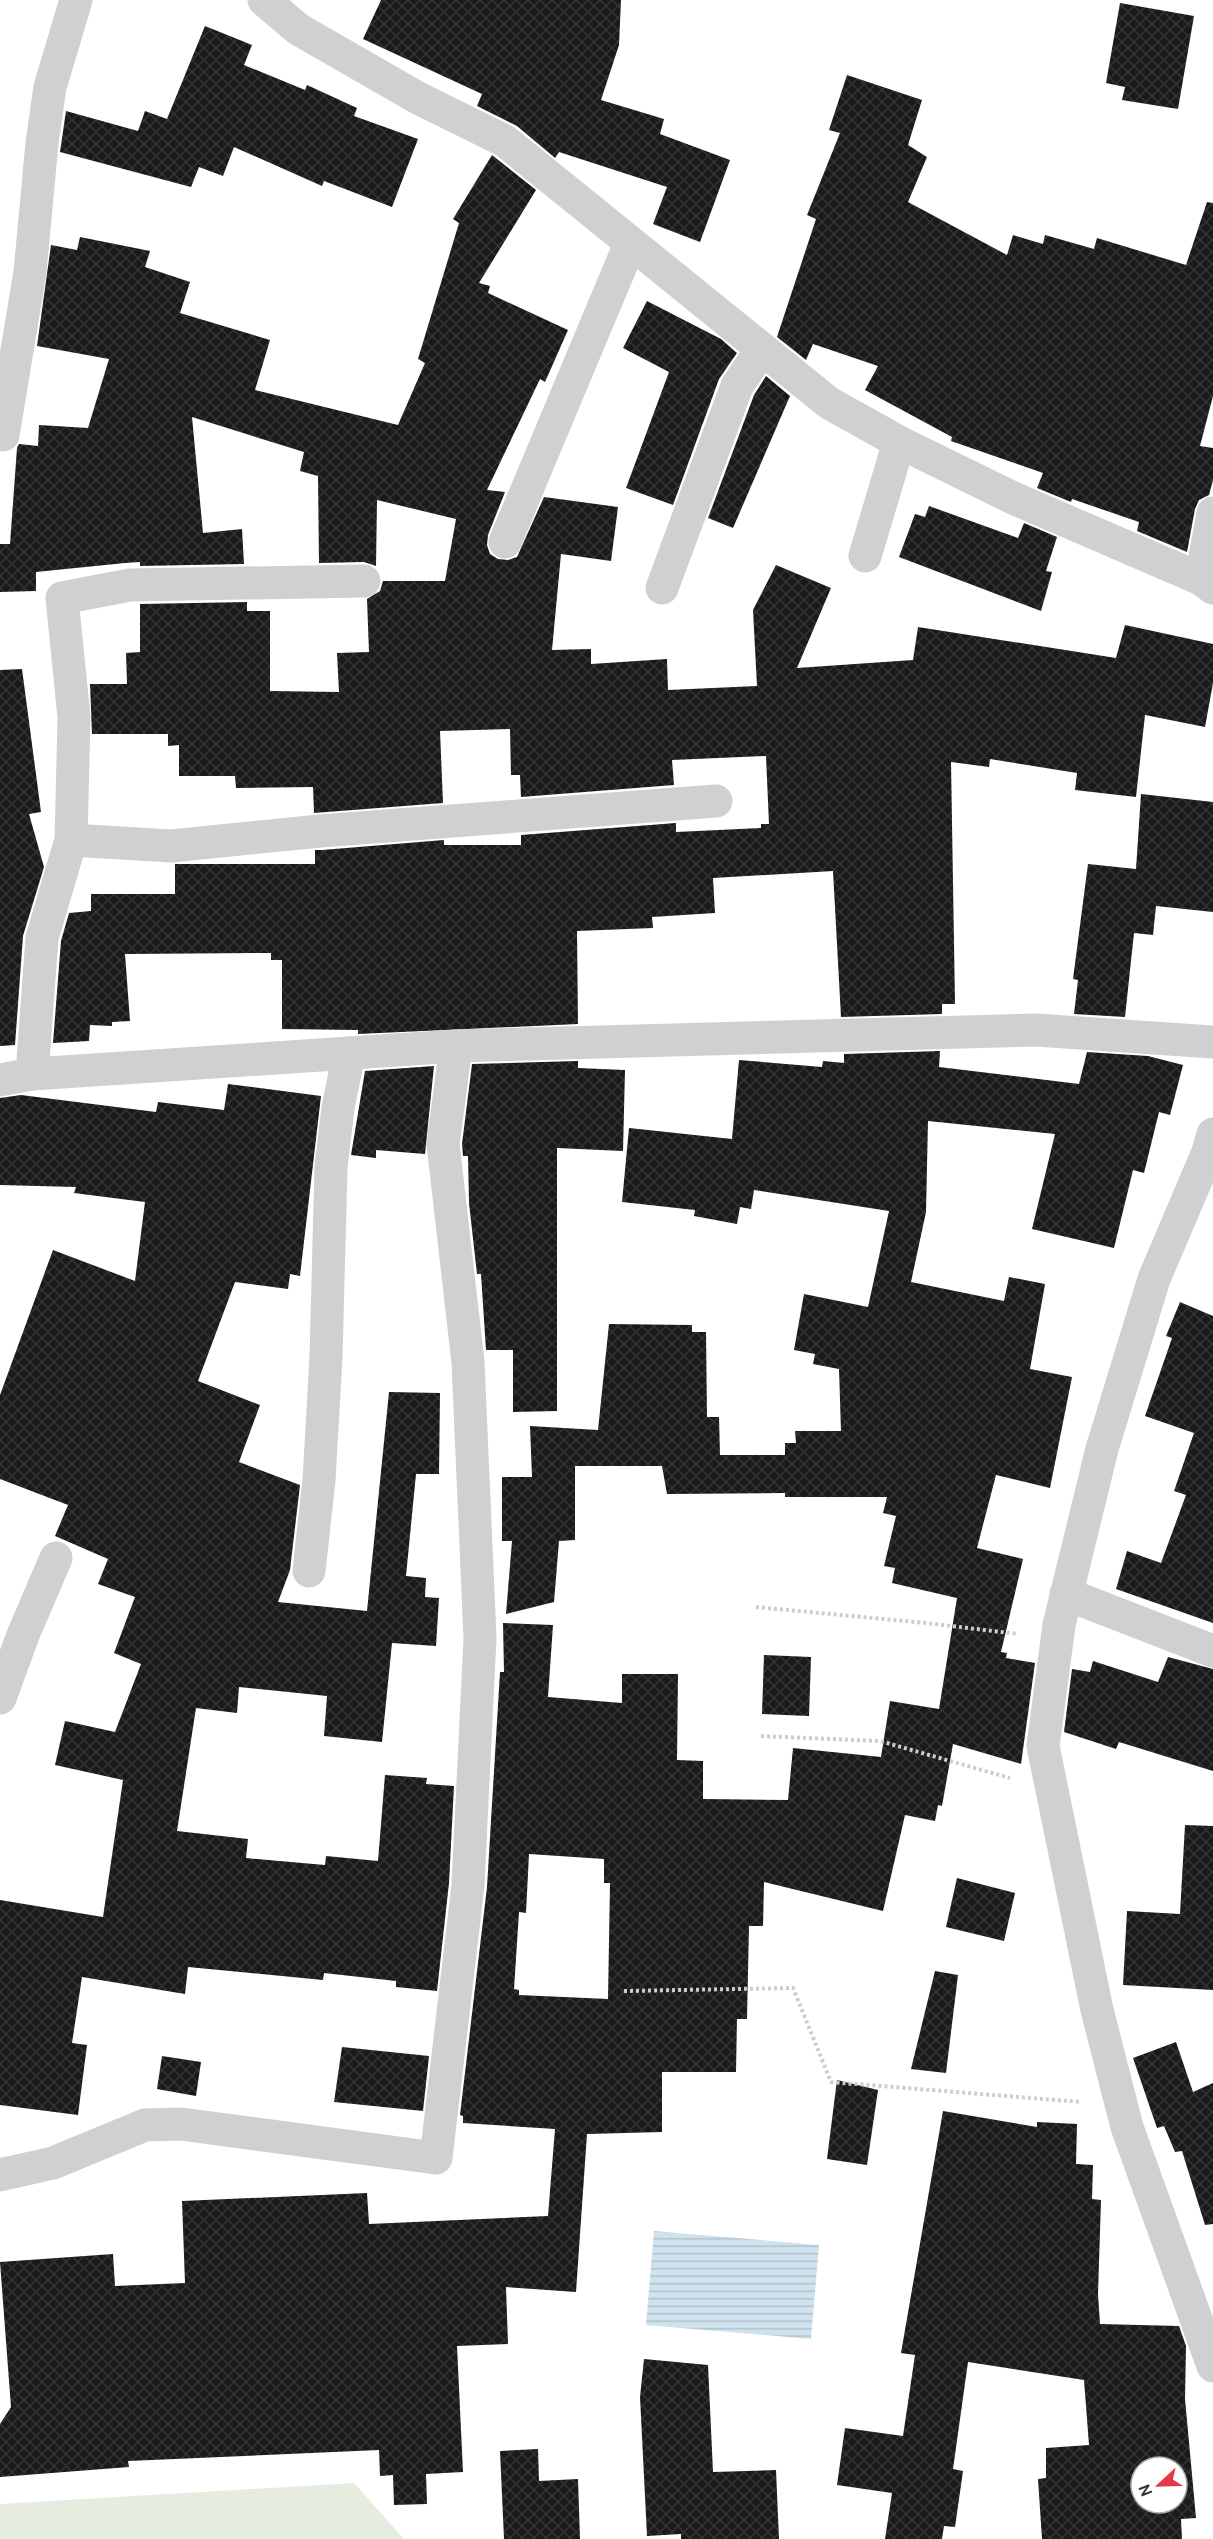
<svg xmlns="http://www.w3.org/2000/svg" width="1213" height="2539" viewBox="0 0 1213 2539" font-family="Cabin,sans-serif">
<style>
.pitch{fill:#e6ecdf}
.water{fill:url(#water-rules)}
.building{fill:url(#building-cross-hatch);fill-rule:evenodd}
.lines{fill:none;stroke-linecap:round;stroke-linejoin:round}
.path{stroke:#cdcdcd;stroke-width:4;stroke-dasharray:3 3;stroke-linecap:butt}
.minor{stroke:#d0d0d0;stroke-width:33}
</style>
<defs>
<pattern id="water-rules" width="6" height="5" patternUnits="userSpaceOnUse" patternTransform="scale(1.5)"><rect width="6" height="5" fill="#cfe2ee"/><path d="M0 2.5h6" fill="none" stroke="#b2c2cd"/></pattern>
<pattern id="building-cross-hatch" width="8" height="8" patternUnits="userSpaceOnUse" patternTransform="scale(1.5)"><rect width="8" height="8" fill="#1a1a1a"/><path d="M0 0l8 8M0 8l8-8" fill="none" stroke="#333"/></pattern>
</defs>
<rect width="100%" height="100%" fill="#fff"/>
<polygon class="pitch" points="354,2483 404,2539 0,2539 0,2504"/>
<polygon class="water" points="654,2231 819,2245 811,2339 646,2325"/>
<g class="building">
<polygon points="381,0 621,0 619,45 601,100 664,119 660,134 730,160 700,242 653,224 667,187 559,152 555,158 517,126 477,106 482,94 363,39"/>
<polygon points="1120,3 1194,16 1178,109 1122,100 1125,87 1106,83"/>
<polygon points="205,26 252,45 244,65 305,90 307,85 357,108 354,116 418,139 392,207 324,181 322,186 234,147 223,176 199,167 191,187 60,152 66,111 138,131 145,111 167,119"/>
<polygon points="847,75 922,100 908,145 927,157 908,202 1007,255 1013,235 1043,244 1045,235 1094,249 1097,238 1186,265 1207,202 1213,203 1213,396 1200,446 1213,448 1213,480 1209,495 1199,500 1195,509 1187,552 1137,531 1139,522 1072,499 1071,502 1037,488 1043,473 951,441 952,437 865,390 878,366 813,344 806,360 777,337 816,219 807,215 840,133 829,130"/>
<polygon points="492,155 536,190 479,283 490,286 488,293 568,330 545,382 540,379 487,490 505,492 488,535 487,545 490,554 498,559 508,560 517,557 544,497 618,507 611,561 561,554 552,650 591,649 591,664 667,659 668,690 757,686 753,610 776,565 831,588 797,668 913,660 918,627 1116,658 1125,625 1213,644 1213,683 1205,727 1145,715 1136,797 1075,790 1077,773 990,759 989,767 951,762 955,1004 942,1004 942,1014 841,1017 833,871 713,878 715,913 652,917 653,928 577,931 578,1024 358,1034 358,1030 282,1029 282,960 271,960 271,953 125,954 130,1021 112,1022 112,1026 90,1025 89,1041 53,1043 61,941 69,913 91,911 91,894 175,894 175,864 315,864 315,850 322,850 444,840 444,845 521,845 521,835 676,823 676,832 761,828 761,824 769,824 766,756 672,760 674,785 521,797 520,775 511,775 510,729 440,731 443,803 314,813 313,787 236,788 235,776 179,776 179,745 168,746 168,734 92,734 90,684 127,684 126,653 140,652 140,604 247,602 247,611 270,611 270,691 339,692 337,653 369,652 367,599 380,591 383,581 445,581 456,519 377,500 376,566 364,562 319,563 318,476 300,471 304,452 192,417 203,533 242,529 244,564 140,566 140,562 125,563 36,572 36,591 0,592 0,544 10,544 17,448 19,444 38,446 39,425 88,428 109,359 37,346 51,245 77,250 80,237 150,251 145,267 190,282 180,313 270,340 255,390 398,425 425,363 418,359 459,223 453,219"/>
<polygon points="647,301 721,339 737,353 719,379 673,505 626,488 669,372 623,348"/>
<polygon points="766,376 790,396 733,528 708,518 754,395"/>
<polygon points="929,506 1018,538 1024,523 1057,537 1046,571 1052,572 1041,611 899,557 915,514 925,517"/>
<polygon points="22,669 41,812 29,814 44,867 23,936 15,1045 0,1046 0,670"/>
<polygon points="1141,794 1213,802 1213,912 1156,906 1153,935 1134,933 1125,1017 1074,1014 1078,980 1073,979 1088,864 1136,869"/>
<path d="M 940,1051 L 939,1067 L 1079,1084 L 1087,1052 L 1148,1056 L 1183,1065 L 1170,1115 L 1159,1112 L 1144,1173 L 1133,1170 L 1114,1248 L 1032,1229 L 1055,1134 L 928,1121 L 926,1212 L 911,1282 L 1004,1301 L 1009,1277 L 1045,1284 L 1030,1369 L 1072,1377 L 1050,1488 L 996,1475 L 977,1548 L 1023,1559 L 1001,1652 L 1007,1653 L 1006,1658 L 1035,1663 L 1021,1764 L 953,1744 L 942,1806 L 938,1805 L 935,1821 L 905,1815 L 883,1911 L 764,1882 L 763,1926 L 749,1926 L 747,2019 L 737,2019 L 736,2072 L 662,2072 L 662,2132 L 587,2134 L 576,2292 L 506,2287 L 508,2344 L 457,2346 L 463,2472 L 426,2474 L 427,2504 L 394,2505 L 393,2475 L 380,2476 L 379,2450 L 128,2461 L 129,2467 L 0,2477 L 0,2424 L 11,2407 L 0,2262 L 113,2254 L 115,2286 L 185,2283 L 182,2201 L 367,2193 L 369,2224 L 548,2216 L 555,2129 L 463,2123 L 463,2116 L 460,2115 L 487,1887 L 500,1672 L 504,1672 L 503,1623 L 553,1625 L 548,1697 L 622,1703 L 622,1674 L 678,1674 L 677,1760 L 703,1761 L 703,1799 L 788,1800 L 793,1748 L 881,1757 L 890,1701 L 939,1709 L 957,1598 L 892,1583 L 895,1568 L 884,1566 L 896,1516 L 883,1513 L 887,1497 L 785,1497 L 785,1493 L 667,1494 L 662,1466 L 575,1466 L 575,1540 L 559,1541 L 554,1602 L 506,1614 L 512,1541 L 502,1541 L 502,1477 L 532,1477 L 530,1426 L 598,1430 L 609,1324 L 692,1325 L 692,1332 L 706,1332 L 707,1417 L 719,1417 L 720,1455 L 785,1455 L 785,1443 L 796,1443 L 795,1431 L 841,1431 L 839,1369 L 813,1364 L 815,1354 L 794,1350 L 804,1294 L 868,1307 L 889,1211 L 754,1190 L 751,1209 L 740,1207 L 737,1224 L 694,1216 L 695,1210 L 622,1202 L 629,1128 L 732,1139 L 739,1060 L 822,1067 L 823,1061 L 844,1063 L 844,1054 ZM 529,1854 L 604,1859 L 604,1883 L 610,1883 L 608,1999 L 519,1995 L 519,1990 L 514,1989 L 519,1912 L 526,1913 Z"/>
<polygon points="578,1061 578,1068 625,1070 623,1151 557,1148 557,1411 513,1412 513,1350 486,1350 481,1274 477,1274 469,1203 468,1156 463,1156 462,1144 472,1064"/>
<polygon points="434,1066 425,1154 376,1150 376,1158 351,1155 365,1071"/>
<polygon points="228,1084 321,1096 300,1276 290,1274 288,1289 235,1282 198,1381 260,1405 239,1462 300,1485 290,1570 278,1602 367,1611 389,1392 440,1393 439,1474 416,1474 406,1576 426,1578 425,1597 439,1598 436,1646 392,1643 382,1742 324,1736 327,1696 239,1687 237,1713 196,1708 177,1831 248,1839 246,1858 325,1865 326,1856 378,1861 385,1775 427,1778 426,1784 454,1786 449,1883 437,1991 396,1987 396,1981 324,1973 323,1980 188,1967 185,1994 82,1977 72,2043 87,2045 78,2115 0,2105 0,1900 103,1917 123,1780 55,1765 65,1721 115,1732 141,1664 114,1653 135,1597 98,1584 108,1559 55,1536 68,1505 0,1479 0,1395 53,1250 135,1281 145,1202 74,1193 76,1187 0,1185 0,1098 21,1095 156,1112 158,1102 224,1110"/>
<polygon points="1180,1302 1213,1316 1213,1623 1116,1589 1127,1551 1161,1563 1186,1495 1174,1491 1194,1433 1145,1416 1172,1338 1166,1336"/>
<polygon points="764,1655 811,1657 809,1716 762,1714"/>
<polygon points="1168,1657 1213,1669 1213,1771 1119,1742 1116,1749 1064,1732 1072,1669 1090,1672 1093,1661 1158,1682"/>
<polygon points="1185,1825 1213,1826 1213,1990 1123,1985 1127,1911 1180,1914"/>
<polygon points="957,1878 1015,1893 1004,1941 946,1927"/>
<polygon points="935,1971 958,1975 946,2073 911,2069"/>
<polygon points="1176,2042 1193,2092 1213,2083 1213,2224 1205,2225 1182,2151 1175,2152 1164,2126 1157,2128 1133,2058"/>
<polygon points="342,2047 429,2056 423,2111 334,2102"/>
<polygon points="162,2056 201,2062 196,2096 157,2089"/>
<polygon points="837,2080 878,2090 867,2165 827,2159"/>
<path d="M 943,2111 L 1037,2127 L 1037,2122 L 1077,2124 L 1076,2164 L 1093,2165 L 1092,2199 L 1101,2200 L 1098,2294 L 1100,2324 L 1179,2326 L 1186,2346 L 1185,2399 L 1196,2518 L 1181,2519 L 1182,2539 L 1042,2539 L 1038,2479 L 1046,2478 L 1046,2448 L 1089,2445 L 1084,2380 L 968,2362 L 953,2469 L 963,2471 L 955,2527 L 944,2526 L 942,2539 L 885,2539 L 892,2493 L 837,2485 L 845,2428 L 903,2436 L 915,2355 L 901,2353 ZM 1141,2467 L 1177,2467 L 1177,2503 L 1141,2503 Z"/>
<polygon points="644,2359 708,2365 713,2472 776,2470 779,2539 681,2539 681,2534 647,2536 640,2397"/>
<polygon points="538,2449 539,2481 578,2479 580,2539 504,2539 500,2451"/>
</g>
<g class="lines">
<g class="path">
<polyline points="756,1607 926,1623 1018,1634"/>
<polyline points="761,1736 880,1741 1010,1778"/>
<polyline points="624,1991 793,1988 831,2082 1081,2102"/>
</g>
<g class="minor">
<polyline points="264,0 298,29 418,98 505,141 829,403 899,442 1013,498 1201,579 1213,588"/>
<polyline points="3,435 30,272 42,143 50,87 76,0"/>
<polyline points="505,542 630,244"/>
<polyline points="865,556 899,442"/>
<polyline points="1201,579 1213,513"/>
<polyline points="662,588 737,386 762,349"/>
<polyline points="71,840 171,846 320,831 716,801"/>
<polyline points="32,1074 42,938 71,840 74,717 62,598 130,585 364,581"/>
<polyline points="0,1080 32,1074 456,1046 1036,1030 1213,1042"/>
<polyline points="1213,1134 1208,1152 1154,1279 1102,1449 1059,1625 1043,1746 1097,2010 1127,2127 1213,2366"/>
<polyline points="309,1571 319,1480 326,1357 331,1167 338,1108 349,1053"/>
<polyline points="1066,1594 1213,1651"/>
<polyline points="0,1698 23,1635 56,1558"/>
<polyline points="0,2175 53,2163 145,2125 181,2124 436,2158 468,1885 480,1638 468,1362 443,1144 456,1046"/>
</g>
</g>
<g transform="translate(1159 2485) rotate(248)"><circle r="28" fill="#ffffff" stroke="#adadad" stroke-width="1.5"/>
<path d="M0-4.5L10 22L0 15L-10 22Z" fill="#e63946"/>
<text y="-9" font-size="16" font-weight="bold" text-anchor="middle" fill="#333333">N</text>
</g>
</svg>
